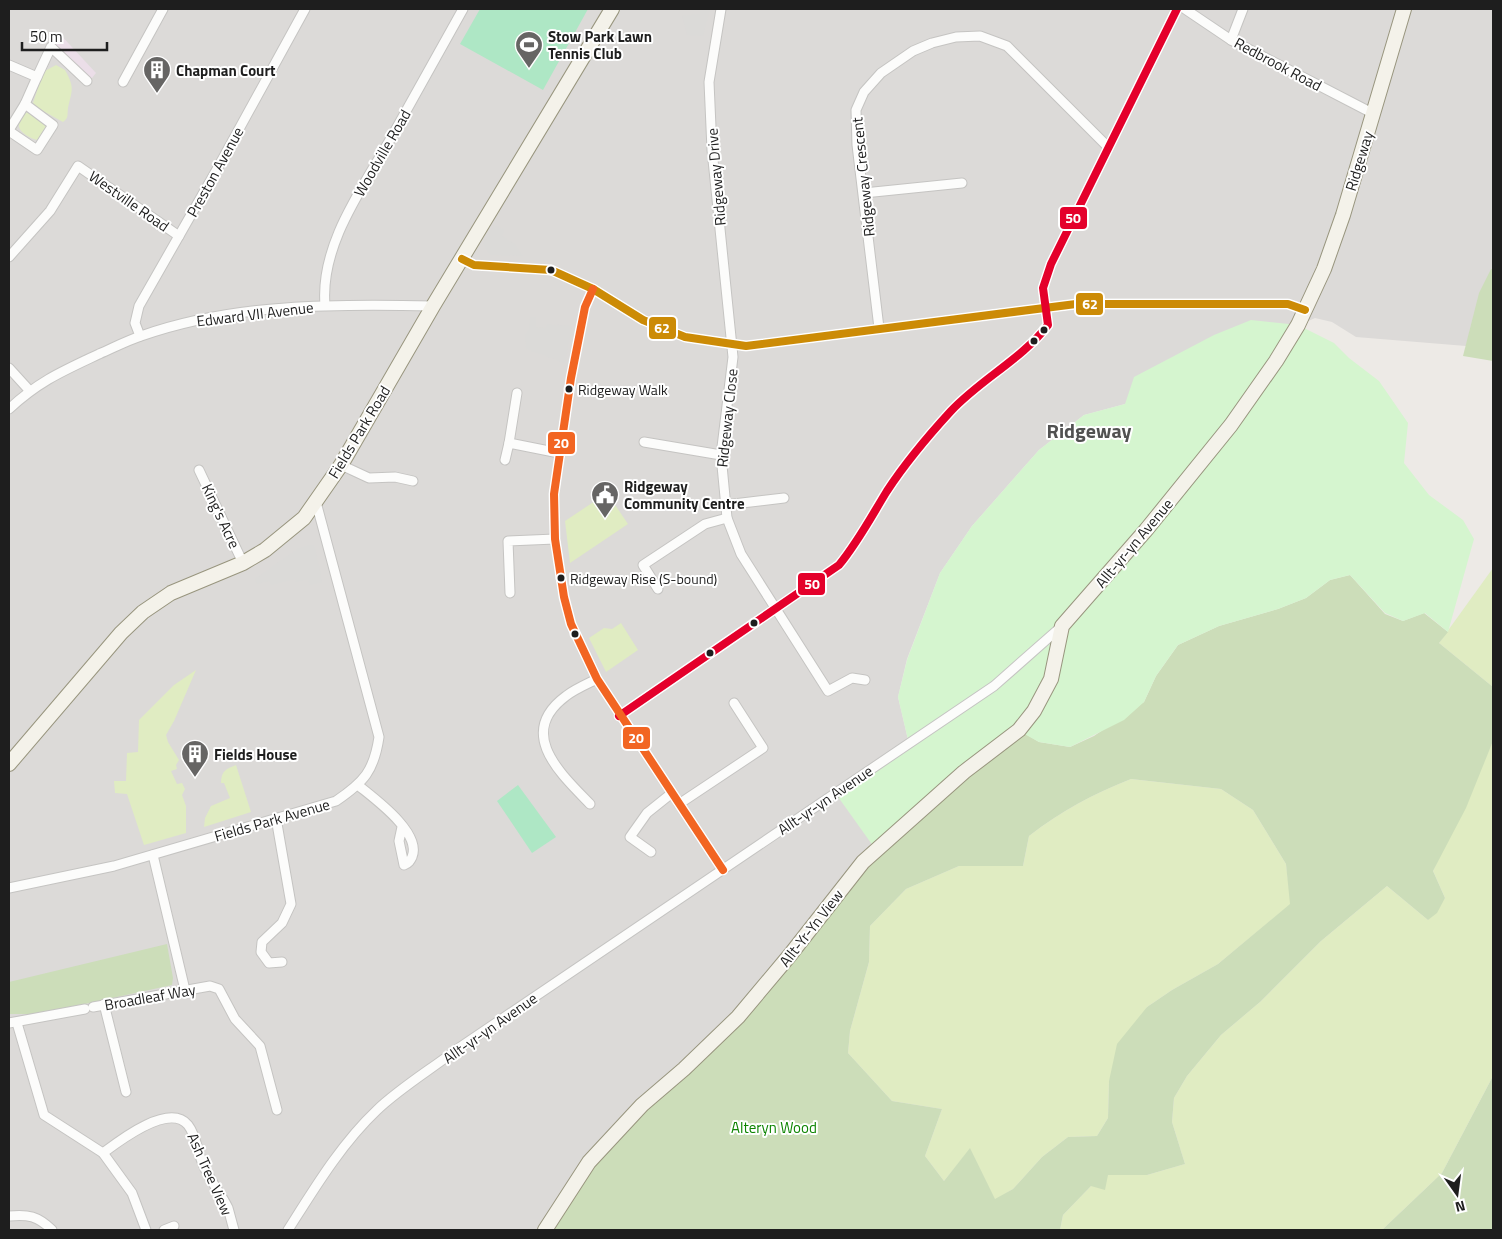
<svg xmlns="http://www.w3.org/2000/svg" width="1502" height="1239" viewBox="0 0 1502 1239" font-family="'Titillium Web',sans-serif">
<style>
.residential{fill:#dcdad8}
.industrial{fill:#ebdee8}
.religious{fill:#dbdad8}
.grass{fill:#e0ecc2}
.forest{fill:#ccddb9;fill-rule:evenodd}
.park{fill:#d5f5cf}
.pitch{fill:#aee7c5}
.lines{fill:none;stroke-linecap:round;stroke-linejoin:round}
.street-casing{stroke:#c5c4c2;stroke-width:11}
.secondary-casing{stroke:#98957e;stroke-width:16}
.street{stroke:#fcfcfb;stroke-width:9}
.secondary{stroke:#f4f2ea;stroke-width:14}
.bus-1-casing{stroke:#fff;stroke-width:11}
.bus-2-casing{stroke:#fff;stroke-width:11}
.bus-3-casing{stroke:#fff;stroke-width:11}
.bus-1{stroke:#cc8b06;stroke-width:8}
.bus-2{stroke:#e4002b;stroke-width:8}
.bus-3{stroke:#f26522;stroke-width:8}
.bus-dot{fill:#1e1e1e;stroke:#fff;stroke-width:2}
.labels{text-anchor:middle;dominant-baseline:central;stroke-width:4;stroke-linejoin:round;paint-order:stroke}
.bus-label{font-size:14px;fill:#1e1e1e;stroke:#fff;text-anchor:start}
.poi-label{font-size:15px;font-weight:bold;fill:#1e1e1e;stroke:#fff;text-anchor:start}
.street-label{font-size:15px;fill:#1e1e1e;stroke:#fff}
.park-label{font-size:15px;fill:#0e8503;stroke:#fff}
.district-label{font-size:20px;font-weight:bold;fill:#515151;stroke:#fff}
.line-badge{stroke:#fff;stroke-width:2}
.badge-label{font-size:14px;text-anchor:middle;font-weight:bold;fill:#fff}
</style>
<rect width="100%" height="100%" fill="#edeae6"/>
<polygon class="residential" points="9,9 1493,9 1493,269 1466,346 1356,337 1332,322 1315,318 1125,404 1084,415 1039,450 972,526 940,573 907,659 898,697 909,744 876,850 545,1230 9,1230"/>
<polygon class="industrial" points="58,32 96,73 92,78 89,78 50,40"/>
<g class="religious">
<polygon points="700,9 710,9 703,36 687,35 682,16 700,14"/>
<polygon points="494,225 505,230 502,236 515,244 523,256 491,255 486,250 483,244"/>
<polygon points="530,317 536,317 536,327 546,328 547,324 572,326 565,363 526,349 525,336 529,330"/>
<polygon points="308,545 313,545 316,551 322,582 310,585 308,579 296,582 295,579 271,585 270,581 257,584 255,579 299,548"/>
</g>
<g class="grass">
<path d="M 56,65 L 65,70 C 75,88 72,90 68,108 C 67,115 69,118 63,122 L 36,107 L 33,103 L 43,72 Z"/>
<path d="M 29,112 L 46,122 L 48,127 L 39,140 C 33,140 17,132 19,124 C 20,120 23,116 25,113 Z"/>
<polygon points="607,493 628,524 570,563 565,521"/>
<polygon points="1493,568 1493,687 1439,643"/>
<polygon points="621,623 638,650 606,672 589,638 604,628 612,629"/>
<polygon points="196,670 174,721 166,735 168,742 179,760 176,765 177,769 171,771 177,784 182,783 185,789 182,795 186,806 186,833 144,845 127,794 115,793 114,781 126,781 127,753 138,752 139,720 174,685"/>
<polygon points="1493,741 1493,1076 1442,1173 1382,1230 1060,1230 1063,1215 1091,1186 1108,1175 1147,1175 1185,1164 1172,1122 1174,1098 1187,1076 1221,1035 1260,1002 1321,941 1387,886 1428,920 1445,898 1433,871"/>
<path d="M 236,765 L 251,812 L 204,827 L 205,818 L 211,806 L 230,798 L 224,783 L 221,783 C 221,771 226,769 236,765 Z"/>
<path d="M 1131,779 L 1221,789 L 1253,810 L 1286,864 L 1291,904 L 1218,964 L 1172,990 L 1147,1007 L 1109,1081 L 1108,1118 L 1097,1136 L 1068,1137 L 1042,1157 L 1013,1189 L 995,1200 L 970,1149 L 944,1181 L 925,1156 L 942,1109 L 892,1101 L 848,1053 L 850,1031 L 869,962 L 870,926 L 906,889 L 959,866 L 1023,866 L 1029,836 C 1061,811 1093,794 1131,779 Z"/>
</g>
<g class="forest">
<polygon points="1491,269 1493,269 1493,361 1463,356 1479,293"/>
<path d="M 1350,575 L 1385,614 L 1403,621 L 1424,613 L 1448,632 L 1439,643 L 1493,687 L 1493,741 L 1466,808 L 1433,871 L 1445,898 L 1437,913 L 1428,920 L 1387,886 L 1321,941 L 1260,1002 L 1221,1035 L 1187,1076 L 1174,1098 L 1172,1122 L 1185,1164 L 1147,1175 L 1108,1175 L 1105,1190 L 1091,1186 L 1063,1215 L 1060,1230 L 545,1230 L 589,1162 L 684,1069 L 863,862 L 1019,730 L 1039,742 L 1070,747 L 1094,736 L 1144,702 L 1156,676 L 1178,645 L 1219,626 L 1278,609 L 1306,598 L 1330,580 ZM 1131,779 L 1221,789 L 1253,810 L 1286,864 L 1290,904 L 1218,964 L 1172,990 L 1147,1007 L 1117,1044 L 1109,1081 L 1108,1118 L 1097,1136 L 1068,1137 L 1042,1157 L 1013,1189 L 995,1199 L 970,1148 L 944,1181 L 925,1156 L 942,1109 L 892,1101 L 848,1053 L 850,1031 L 869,962 L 870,926 L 906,889 L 959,866 L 1023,866 L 1029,836 C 1061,811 1093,794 1131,779 Z"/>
<polygon points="167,944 173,978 172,985 39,1014 9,1014 9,982"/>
<polygon points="1493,1076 1493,1230 1382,1230 1442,1173"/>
</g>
<polygon class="park" points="1251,320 1298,325 1334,343 1349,358 1379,381 1408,423 1404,463 1429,495 1463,520 1474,539 1448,632 1425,613 1403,621 1385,613 1350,575 1330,580 1306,598 1278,609 1219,626 1178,645 1156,676 1144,702 1124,720 1070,747 1039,742 1019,731 876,850 836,794 909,744 898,697 907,660 940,573 972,526 1039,450 1084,415 1125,404 1134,377 1214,335"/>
<g class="pitch">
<polygon points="480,9 588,9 543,90 460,44"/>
<polygon points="518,785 556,837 532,853 497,801"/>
</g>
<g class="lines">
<defs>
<g id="street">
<polyline points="721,9 709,82 712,150 733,357 721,455 727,518 741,554 828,691 852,678 865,680"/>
<polyline points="1185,9 1231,40 1374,114"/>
<polyline points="1231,40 1243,9"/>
<polyline points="9,65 37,77 25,104 9,130"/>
<polyline points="37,77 51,47 87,81"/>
<polyline points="123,82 163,9"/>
<polyline points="9,131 37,150 53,125 25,104"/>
<polyline points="864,193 962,183"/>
<polyline points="9,257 50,211 78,166 179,236"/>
<polyline points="462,259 474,265 551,270 593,289 643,320 685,337 746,346 1076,304 1288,304 1305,310"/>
<polyline points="593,289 585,307 571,378 554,494 555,539 564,597 571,624 597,679 723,870"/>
<path d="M 325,305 C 320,245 362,189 391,138 C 415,95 439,52 463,9"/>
<polyline points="879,328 857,145 856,110 864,92 881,73 913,51 932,43 956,37 980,36 1007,46 1108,147"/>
<polyline points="140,336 135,323 139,306 216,171 305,9"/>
<polyline points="9,368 29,390"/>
<path d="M 9,409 C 39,381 63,371 99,354 C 113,348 126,341 141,336 C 234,303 336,304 433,306"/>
<polyline points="644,442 721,455"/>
<polyline points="509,443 517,393"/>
<polyline points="505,460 509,443 559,453"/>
<polyline points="341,465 369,478 395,477 413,481"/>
<polyline points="199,470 243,563"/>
<polyline points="725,505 784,498"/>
<polyline points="658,589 643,565 705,524 727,518"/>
<polyline points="510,593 508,541 555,539"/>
<path d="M 619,716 L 839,565 C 858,542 871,517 887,491 C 906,462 928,436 951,411 C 981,379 1022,359 1048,325 L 1043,288 L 1051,264 L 1177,9"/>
<path d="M 359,786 C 375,799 422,833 412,857 C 410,861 409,863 404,865 L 399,841 L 402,827"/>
<path d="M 590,804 C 560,773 516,733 566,696 C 575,689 587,684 597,679"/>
<polyline points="679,804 763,748 734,703"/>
<polyline points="276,818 291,904 282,923 262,942 261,952 269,963 282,962"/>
<polyline points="651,852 630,837 647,813 672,793"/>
<polyline points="153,855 185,990"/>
<path d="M 9,888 L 114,866 L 336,801 C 364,782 374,771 379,737 L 316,502"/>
<polyline points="104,1004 126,1092"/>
<polyline points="93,1007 210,986 219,989 235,1019 260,1046 277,1110"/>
<polyline points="9,1023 85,1009"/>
<polyline points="17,1023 44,1115 103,1153 132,1193 146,1230"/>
<path d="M 103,1153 C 119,1141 169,1102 188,1125 C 196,1135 198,1153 203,1164 C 209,1180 221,1193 228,1208 C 230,1215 232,1223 234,1230"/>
<path d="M 9,1216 C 28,1214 38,1216 52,1230"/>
<polyline points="164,1230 174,1226"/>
<path d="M 288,1230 C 314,1189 341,1144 377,1110 C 400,1088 430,1070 456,1050 L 994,686 L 1062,626"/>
</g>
<g id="secondary">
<polyline points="9,764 121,633 143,612 171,593 243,563 265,550 304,518 341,465 433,306 612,9"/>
<polyline points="545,1230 589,1162 642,1105 684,1069 738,1017 790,955 863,862 964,772 1019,730 1034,711 1051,679 1062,626 1146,530 1231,425 1276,361 1298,325 1324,269 1343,215 1404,9"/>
</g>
</defs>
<use href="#street" class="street-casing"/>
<use href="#secondary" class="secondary-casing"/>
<use href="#street" class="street"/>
<use href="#secondary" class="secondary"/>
<defs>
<polyline id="bus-1" points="462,259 474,265 551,270 593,289 643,320 685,337 746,346 1076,304 1288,304 1305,310"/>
<path id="bus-2" d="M 619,716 L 839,565 C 858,542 871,517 887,491 C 906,462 928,436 951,411 C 981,379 1022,359 1048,325 L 1043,288 L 1051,264 L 1177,9"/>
<polyline id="bus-3" points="593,289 585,307 571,378 554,494 555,539 564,597 571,624 597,679 723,870"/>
</defs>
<use href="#bus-1" class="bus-1-casing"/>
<use href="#bus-2" class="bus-2-casing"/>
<use href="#bus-3" class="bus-3-casing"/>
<use href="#bus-1" class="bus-1"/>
<use href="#bus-2" class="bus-2"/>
<use href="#bus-3" class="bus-3"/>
</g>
<defs>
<symbol id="stadium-pin" viewBox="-11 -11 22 30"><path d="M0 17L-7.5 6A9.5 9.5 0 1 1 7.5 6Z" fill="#666564" stroke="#fff"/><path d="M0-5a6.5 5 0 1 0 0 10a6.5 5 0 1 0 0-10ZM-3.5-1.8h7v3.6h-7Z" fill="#fff"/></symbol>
<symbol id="building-pin" viewBox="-11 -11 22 30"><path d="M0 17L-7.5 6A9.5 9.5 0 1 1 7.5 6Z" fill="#666564" stroke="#fff"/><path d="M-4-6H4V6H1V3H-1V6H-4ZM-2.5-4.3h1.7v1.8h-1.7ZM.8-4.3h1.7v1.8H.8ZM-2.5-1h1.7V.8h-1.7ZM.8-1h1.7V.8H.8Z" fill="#fff"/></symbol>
<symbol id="civic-pin" viewBox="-11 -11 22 30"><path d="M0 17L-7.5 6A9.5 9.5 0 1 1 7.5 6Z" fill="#666564" stroke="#fff"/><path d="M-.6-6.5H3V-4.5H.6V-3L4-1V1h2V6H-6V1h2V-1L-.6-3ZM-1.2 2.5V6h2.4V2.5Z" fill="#fff"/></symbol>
</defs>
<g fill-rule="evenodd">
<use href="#stadium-pin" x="513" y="29" width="32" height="43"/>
<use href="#building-pin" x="141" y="54" width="32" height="43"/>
<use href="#civic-pin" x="589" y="479" width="32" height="43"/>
<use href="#building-pin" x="179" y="738" width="32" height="43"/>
</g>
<g class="bus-dot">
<circle cx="551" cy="270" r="4.5"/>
<circle cx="1044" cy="330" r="4.5"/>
<circle cx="1034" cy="341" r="4.5"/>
<circle cx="569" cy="389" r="4.5"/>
<circle cx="561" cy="578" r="4.5"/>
<circle cx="754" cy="623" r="4.5"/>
<circle cx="575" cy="634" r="4.5"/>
<circle cx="710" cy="653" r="4.5"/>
</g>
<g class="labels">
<g class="bus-label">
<text x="578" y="389">Ridgeway Walk</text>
<text x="570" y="578">Ridgeway Rise (S-bound)</text>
</g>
<g class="poi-label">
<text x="548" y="36">Stow Park Lawn<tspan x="548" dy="17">Tennis Club</tspan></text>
<text x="176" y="70">Chapman Court</text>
<text x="624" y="486">Ridgeway<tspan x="624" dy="17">Community Centre</tspan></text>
<text x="214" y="754">Fields House</text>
</g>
<g class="street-label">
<text transform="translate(1278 64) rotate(28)">Redbrook Road</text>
<text transform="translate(382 153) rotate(-60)">Woodville Road</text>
<text transform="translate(1359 161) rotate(-73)">Ridgeway</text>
<text transform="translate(215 172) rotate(-61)">Preston Avenue</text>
<text transform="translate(716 177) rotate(-95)">Ridgeway Drive</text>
<text transform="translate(863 177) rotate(-96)">Ridgeway Crescent</text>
<text transform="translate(129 201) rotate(35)">Westville Road</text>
<text transform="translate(255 314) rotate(-7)">Edward VII Avenue</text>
<text transform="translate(727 418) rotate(-84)">Ridgeway Close</text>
<text transform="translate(359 432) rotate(-59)">Fields Park Road</text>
<text transform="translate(221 516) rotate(65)">King's Acre</text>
<text transform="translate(1134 543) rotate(-50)">Allt-yr-yn Avenue</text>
<text transform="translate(825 800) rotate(-34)">Allt-yr-yn Avenue</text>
<text transform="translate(272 820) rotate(-16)">Fields Park Avenue</text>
<text transform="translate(811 928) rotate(-52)">Allt-Yr-Yn View</text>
<text transform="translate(150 997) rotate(-10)">Broadleaf Way</text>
<text transform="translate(490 1028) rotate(-35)">Allt-yr-yn Avenue</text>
<text transform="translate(210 1174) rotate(66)">Ash Tree View</text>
</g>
<g class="park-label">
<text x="774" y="1127">Alteryn Wood</text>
</g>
<g class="district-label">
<text x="1089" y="430">Ridgeway</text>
</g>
</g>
<g class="line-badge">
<rect x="1059" y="206" width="29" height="24" rx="5" fill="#e4002b"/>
<rect x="1075" y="292" width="29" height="24" rx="5" fill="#cc8b06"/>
<rect x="648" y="316" width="29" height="24" rx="5" fill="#cc8b06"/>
<rect x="547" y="431" width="29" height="24" rx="5" fill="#f26522"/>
<rect x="797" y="572" width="29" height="24" rx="5" fill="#e4002b"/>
<rect x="622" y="726" width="29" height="24" rx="5" fill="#f26522"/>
</g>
<g class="badge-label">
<text x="1073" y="223">50</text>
<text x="1090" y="309">62</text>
<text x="662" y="333">62</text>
<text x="561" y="448">20</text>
<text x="812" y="589">50</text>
<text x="636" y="743">20</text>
</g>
<rect width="1502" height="1239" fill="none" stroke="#1e1e1e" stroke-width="20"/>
<g transform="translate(1457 1194) rotate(166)" stroke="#ffffff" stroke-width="4" paint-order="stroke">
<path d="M0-4L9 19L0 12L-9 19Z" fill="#1e1e1e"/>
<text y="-8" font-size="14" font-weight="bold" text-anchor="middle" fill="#1e1e1e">N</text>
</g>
<path d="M22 42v8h85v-8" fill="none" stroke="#1e1e1e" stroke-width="2.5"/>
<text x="30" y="42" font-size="15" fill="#1e1e1e" stroke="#ffffff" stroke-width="4" paint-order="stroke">50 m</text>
</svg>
